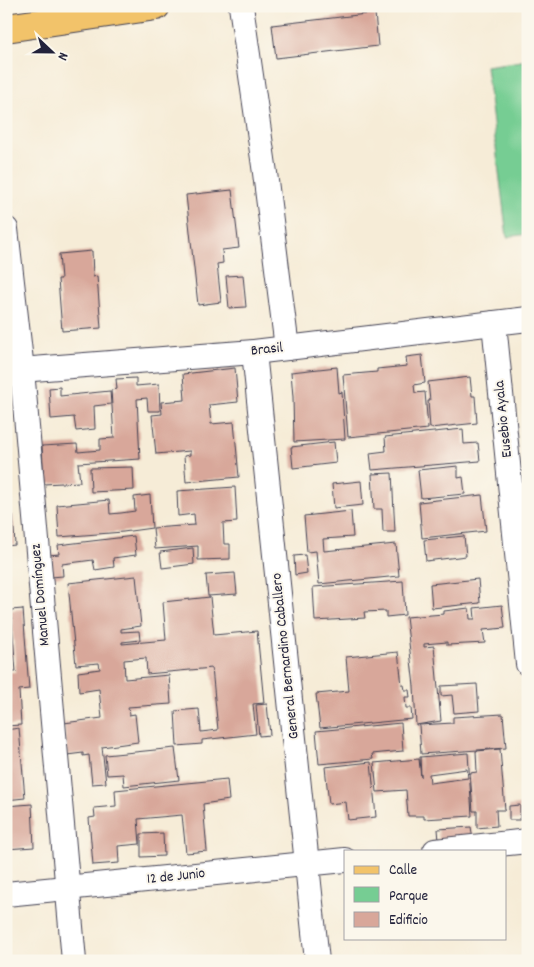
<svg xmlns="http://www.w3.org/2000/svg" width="534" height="967" viewBox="0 0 534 967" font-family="Dekko,sans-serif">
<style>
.green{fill:#76cd93;stroke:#4c7867}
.building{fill:#d8a79a;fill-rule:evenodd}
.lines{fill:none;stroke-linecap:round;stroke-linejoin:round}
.minor-casing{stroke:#424052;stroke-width:26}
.major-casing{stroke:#424052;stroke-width:30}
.minor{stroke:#fff;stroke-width:24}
.major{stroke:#f2c36a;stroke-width:28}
.labels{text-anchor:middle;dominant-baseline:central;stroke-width:4;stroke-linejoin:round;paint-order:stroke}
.street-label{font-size:15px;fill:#22223b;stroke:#fbf7ec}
</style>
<rect width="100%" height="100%" fill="#fbf7ec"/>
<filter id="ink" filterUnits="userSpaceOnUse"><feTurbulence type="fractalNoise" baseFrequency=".02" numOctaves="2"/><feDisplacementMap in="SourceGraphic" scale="10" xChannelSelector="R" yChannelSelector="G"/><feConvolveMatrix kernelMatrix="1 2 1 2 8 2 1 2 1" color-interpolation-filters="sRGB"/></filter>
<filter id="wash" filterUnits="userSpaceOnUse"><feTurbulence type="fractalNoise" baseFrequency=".0096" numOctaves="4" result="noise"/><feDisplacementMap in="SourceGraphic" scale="20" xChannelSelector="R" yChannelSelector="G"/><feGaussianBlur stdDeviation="1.12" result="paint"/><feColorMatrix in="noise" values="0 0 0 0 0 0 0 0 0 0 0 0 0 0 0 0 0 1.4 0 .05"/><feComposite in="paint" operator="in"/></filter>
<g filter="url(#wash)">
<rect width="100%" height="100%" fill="#f6ecd7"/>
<polygon class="green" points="528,60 528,234 507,237 486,66"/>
<g id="blocks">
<g class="building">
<polygon points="375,13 378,46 276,58 272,25"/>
<polygon points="232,190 239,248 222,250 223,263 217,264 221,302 198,305 186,195"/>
<polygon points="92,251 93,277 97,276 101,328 62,331 58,279 61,279 59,254"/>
<polygon points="243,275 246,307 229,308 226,276"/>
<polygon points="422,355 425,383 414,385 415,393 425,392 428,429 348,437 343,375 377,372 377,369 407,366 406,357"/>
<polygon points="337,367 339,393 342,392 345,439 294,442 293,397 291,372"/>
<polygon points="235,368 238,402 209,405 211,424 234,422 239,477 186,482 184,456 190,455 190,451 156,454 152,415 162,414 161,402 185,400 183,374"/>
<polygon points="470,377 472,396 475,396 477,423 430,428 428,401 430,401 428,382"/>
<polygon points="136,378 136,386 159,384 160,411 148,411 147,398 137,399 140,459 78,463 80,482 44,484 42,446 77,444 78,452 100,450 100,439 114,438 111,390 117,389 116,379"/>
<polygon points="60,387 60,396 110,391 111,404 94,406 95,429 76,431 74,417 51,419 49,388"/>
<polygon points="463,429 464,444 478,443 480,461 372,470 370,453 386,451 385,437"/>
<polygon points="334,442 336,463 293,468 291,447"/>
<polygon points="458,466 458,478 463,477 465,494 421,498 418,470"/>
<polygon points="133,467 134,490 91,492 90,468"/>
<polygon points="392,473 395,532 383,532 382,509 374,509 372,474"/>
<polygon points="361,481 363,505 334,508 332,484"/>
<polygon points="235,487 237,522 223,523 224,544 230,544 230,559 198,560 198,546 155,549 153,528 195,525 194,514 178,516 177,491"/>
<polygon points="150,495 152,528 123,532 59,537 57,505 109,500 110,514 121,513 135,511 134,497"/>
<polygon points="482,495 486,531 422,538 419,502"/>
<polygon points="351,511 353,537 323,539 324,551 396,544 399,576 319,584 316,551 307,552 304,516"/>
<polygon points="6,515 13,515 15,545 6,546"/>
<polygon points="134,536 136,555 113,558 114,567 95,570 93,560 62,564 63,576 51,577 49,555 59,554 58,545"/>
<polygon points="464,536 466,556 426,561 424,540"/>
<polygon points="193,548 194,564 162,568 160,552"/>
<polygon points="305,555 307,573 295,575 294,556"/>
<polygon points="235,573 237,594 208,596 206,575"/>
<polygon points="136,576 141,626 121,629 121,632 139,631 140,640 122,642 122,644 166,640 163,602 210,597 214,635 257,631 264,703 253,704 256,734 202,740 202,744 177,746 175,711 199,709 201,732 218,730 212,668 147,674 146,658 124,660 125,679 169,675 171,704 128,707 129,715 135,714 138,742 102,747 106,783 92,784 89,755 83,756 83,753 67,755 64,723 102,718 99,689 79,692 78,672 100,669 99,663 76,665 68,583"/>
<polygon points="478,579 480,603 432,608 430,584"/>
<polygon points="403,581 405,615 386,617 386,611 364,612 365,618 315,621 313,587"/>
<polygon points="502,605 505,628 483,630 485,643 447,645 447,642 424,644 424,647 434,646 441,721 416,725 414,686 406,617 444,614 444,611 469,608 470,619 475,619 474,608"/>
<polygon points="23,609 29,689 19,690 21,725 6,726 6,672 16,672 11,610"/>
<polygon points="12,644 13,656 6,657 6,645"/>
<polygon points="398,652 402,685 404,685 405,690 409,690 410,697 405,697 406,708 411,708 412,719 320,728 316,694 349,691 346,657"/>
<polygon points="477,684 479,711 454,713 452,695 441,696 441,686"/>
<polygon points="267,704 270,735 259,736 256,705"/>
<polygon points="503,714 506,748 421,754 419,725 453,723 453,717"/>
<polygon points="401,723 403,751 372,754 373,759 319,764 316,731"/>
<polygon points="19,728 25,798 6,800 6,730"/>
<polygon points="175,748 179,780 124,786 123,774 107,775 105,755"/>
<polygon points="500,749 505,810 496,810 497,826 477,828 477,811 473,811 470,773 477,772 476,751"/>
<path d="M 468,753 L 472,816 L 424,819 L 424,816 L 408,816 L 406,790 L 377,792 L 374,763 L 419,759 L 421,777 L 420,757 ZM 467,769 L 468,778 L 430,783 L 429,774 Z"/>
<polygon points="371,762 376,817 348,820 346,802 329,804 325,767"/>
<polygon points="227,779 229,800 203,804 207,851 186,853 182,815 138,819 140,844 118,846 119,863 93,865 89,818 95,817 94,808 116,806 115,790"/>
<polygon points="32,804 34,847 6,849 6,806"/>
<polygon points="520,805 520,820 509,820 509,806"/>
<polygon points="471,827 473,839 439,841 438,829"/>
<polygon points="163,833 164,856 141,857 141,834"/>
</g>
</g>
</g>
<g filter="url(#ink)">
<use href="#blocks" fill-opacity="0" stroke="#424052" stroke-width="1"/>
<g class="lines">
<defs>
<g id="minor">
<polyline points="241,6 265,173 287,348"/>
<polyline points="6,229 22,370 74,961"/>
<polyline points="494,323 528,664"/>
<polyline points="254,352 317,961"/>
<polyline points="7,371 254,352 528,319"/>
<polyline points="435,851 528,841"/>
<polyline points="6,894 345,860"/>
</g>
<polyline id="major" points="6,28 156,6"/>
</defs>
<use href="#minor" class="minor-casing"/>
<use href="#major" class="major-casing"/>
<use href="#minor" class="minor"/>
<use href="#major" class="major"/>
</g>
</g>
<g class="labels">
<g class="street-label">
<text transform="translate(267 350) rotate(-6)">Brasil</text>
<text transform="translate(504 419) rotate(-96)">Eusebio Ayala</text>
<text transform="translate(41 595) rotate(-95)">Manuel Domínguez</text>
<text transform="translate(286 656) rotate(-96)">General Bernardino Caballero</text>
<text transform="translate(176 877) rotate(-6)">12 de Junio</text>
</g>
</g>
<rect width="534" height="967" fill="none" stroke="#fbf7ec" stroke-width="25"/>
<rect x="344" y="850" width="162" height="90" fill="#fbf7ec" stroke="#a4a2a5"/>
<rect x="354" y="866" width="25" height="8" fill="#f2c36a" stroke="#a4a2a5"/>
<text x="389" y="874" font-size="15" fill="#22223b">Calle</text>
<rect x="354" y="887" width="25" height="15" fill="#76cd93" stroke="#a4a2a5"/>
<text x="389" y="900" font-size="15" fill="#22223b">Parque</text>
<rect x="354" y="912" width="25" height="15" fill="#d8a79a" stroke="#a4a2a5"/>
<text x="389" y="924" font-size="15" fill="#22223b">Edificio</text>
<g transform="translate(52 52) rotate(112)" stroke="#fbf7ec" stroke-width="4" paint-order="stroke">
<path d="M0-4L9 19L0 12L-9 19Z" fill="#22223b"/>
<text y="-8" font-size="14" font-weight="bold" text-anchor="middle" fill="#22223b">N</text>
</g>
</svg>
